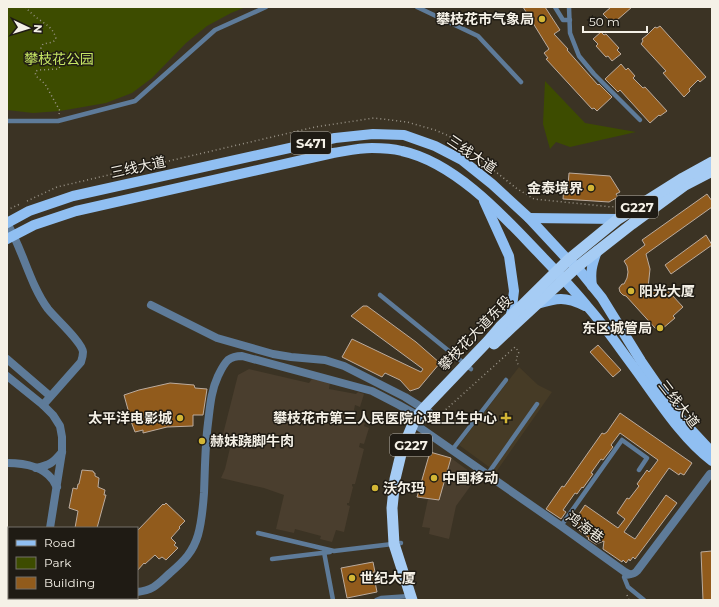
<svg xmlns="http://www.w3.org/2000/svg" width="719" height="607" viewBox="0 0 719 607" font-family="Montserrat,'Noto Sans SC',sans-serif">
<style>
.commercial{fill:#4a3e2e}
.built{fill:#463b26}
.green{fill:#3d4c00}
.building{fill:#915b1c;stroke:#bbab9d}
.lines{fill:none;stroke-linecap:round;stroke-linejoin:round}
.path{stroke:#9b9589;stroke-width:1.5;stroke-dasharray:1 3;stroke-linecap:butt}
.service{stroke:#5e7b99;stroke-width:4.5}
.minor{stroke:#5e7b99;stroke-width:8}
.primary{stroke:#90bff2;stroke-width:10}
.trunk{stroke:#a6ccf4;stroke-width:11}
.poi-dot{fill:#d3b635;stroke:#1f1b14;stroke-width:1.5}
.labels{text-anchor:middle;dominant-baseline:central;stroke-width:3;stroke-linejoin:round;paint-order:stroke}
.shield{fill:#1f1b14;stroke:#b5b1a8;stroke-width:1}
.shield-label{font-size:13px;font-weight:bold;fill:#f5f1e7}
.poi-label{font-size:14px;font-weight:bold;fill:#f5f1e7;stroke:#1f1b14;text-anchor:end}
.park-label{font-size:14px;fill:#c5e563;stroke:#1f1b14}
.street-label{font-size:14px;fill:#f5f1e7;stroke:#1f1b14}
</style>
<rect width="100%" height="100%" fill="#3b3324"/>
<g class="commercial">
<polygon points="249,369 309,383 312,379 330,382 329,389 356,394 358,392 364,394 360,407 355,405 354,410 355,411 353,420 365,423 364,426 369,428 364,444 360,443 359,447 364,449 355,484 352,484 352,486 353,487 349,503 347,503 347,505 350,506 344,532 336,530 332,542 320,539 321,536 295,529 294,533 276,529 284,495 264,488 221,478 225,469 230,448 220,446 238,375"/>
<polygon points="430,452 451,458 477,477 456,506 449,539 429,534 430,528 422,527 428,499 417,497"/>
</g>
<polygon class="built" points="519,367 538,385 552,392 496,472 459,445"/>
<g class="green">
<polygon points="7,7 246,7 231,13 207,26 186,43 152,78 132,93 106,103 60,111 33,113 7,110"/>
<polygon points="545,81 585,123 636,132 570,147 556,142 550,149 543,124"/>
</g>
<g class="building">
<polygon points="523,7 545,7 560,30 554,34 568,49 567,50 598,85 599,84 612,97 597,111 594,108 592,109 546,59 548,58 544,53 549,49"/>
<polygon points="611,7 632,7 616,21 614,19 611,22 603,14"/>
<polygon points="660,26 706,77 700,82 698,80 689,89 690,91 684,97 663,73 666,71 641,44 643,41 642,39 647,35 655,27 657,28"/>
<polygon points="601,32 604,35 606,34 619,48 617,50 621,54 612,61 608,56 606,57 596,46 598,44 593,39"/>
<polygon points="621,64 626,70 628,68 635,76 633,78 643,88 645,87 667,111 660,116 659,115 650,123 620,90 618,92 605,79"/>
<polygon points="569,173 610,176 620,192 616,194 618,197 609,202 563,199 564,185 568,185"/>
<polygon points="707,194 712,201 712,207 646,254 650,269 647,297 661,283 683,307 673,316 675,318 662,329 658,330 655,328 626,296 623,295 620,292 619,288 622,284 624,284 627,278 628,272 627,266 624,261 645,245 642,240"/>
<polygon points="706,235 712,245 671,274 665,265"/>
<polygon points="363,306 367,306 416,342 440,363 419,388 410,391 400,380 385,373 382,377 342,357 352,339 421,372 423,369 351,316"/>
<polygon points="598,345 621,370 613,377 590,352"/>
<polygon points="170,383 194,385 195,388 207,389 203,415 193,415 193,426 167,427 143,433 143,430 135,432 132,424 124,395 139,390"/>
<polygon points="620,413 692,463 684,475 680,473 679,475 669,468 624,532 635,539 666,495 677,503 635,559 633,557 630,561 629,559 626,563 623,560 622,562 603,549 604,541 596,544 588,539 589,538 579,530 580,529 576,526 579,523 577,522 579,518 577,517 585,505 618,528 625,519 617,513 627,498 629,499 639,486 637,484 647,470 649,472 658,460 620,433 611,445 613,447 603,460 601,459 591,473 593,474 583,488 582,487 577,494 575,493 563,510 566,512 561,519 546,509 562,486 564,487 602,433 604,434 607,432"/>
<polygon points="430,452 451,458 439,500 417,497"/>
<polygon points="82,470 93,471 94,473 95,473 95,476 99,478 98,487 105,490 104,495 106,495 97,528 75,528 78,511 69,508 73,488 77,489 78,484 79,484"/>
<polygon points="166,503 185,521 179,527 180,528 171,538 176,543 174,545 178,548 166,560 162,557 159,559 155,555 145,564 144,563 137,571 137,531 163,504 164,505"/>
<polygon points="712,551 712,600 703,600 701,552"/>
<polygon points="373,562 375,572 373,572 377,592 347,598 341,568"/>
</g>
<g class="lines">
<g class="path">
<path d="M 25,7 C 29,11 33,15 37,18 C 45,24 54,28 56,39 L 53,42 L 43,44 L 41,48 C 44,53 47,57 52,61 C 55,63 57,63 60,66 L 59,69 L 38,70 L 35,72 L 36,76 L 45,84 L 60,111 L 59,114"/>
<polyline points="27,201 57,187 315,127 374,118 407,122 435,130 449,136 471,152 516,188 534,199 612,207 625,203"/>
<polyline points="7,210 20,204"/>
<polyline points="431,423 515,347 519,352 516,359 519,367"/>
<polyline points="627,595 629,600"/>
</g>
<g class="service">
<polyline points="417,7 478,36 521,82"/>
<polyline points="555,7 563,20 570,20"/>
<polyline points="569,7 570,33 579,56 594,74 640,120"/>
<polyline points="7,121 58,121 135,101 215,30 266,7"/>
<polyline points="380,295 471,369"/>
<polyline points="452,450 506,380"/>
<polyline points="487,475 537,404"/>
<polyline points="561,526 622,440 647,458 639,470"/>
<polyline points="258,533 334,551 401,543"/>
<polyline points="324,552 333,600"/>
<polyline points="272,559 330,552"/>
<polyline points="630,576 624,577 628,587 644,600"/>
<polyline points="376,600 381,598 410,596"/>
</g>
<g class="minor">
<path d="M 7,223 C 23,250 30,285 48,309 C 56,319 82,342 83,352 C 83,355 82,359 81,362 L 43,405"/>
<polyline points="151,305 217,338 273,354 291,357 325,360 344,366 405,397 429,412"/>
<polyline points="7,359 50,396"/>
<polyline points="7,376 43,405 53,415 60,426 62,437 62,452 50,528"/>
<path d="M 419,427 L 561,526 L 625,572 C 630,575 633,575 637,571 L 710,474"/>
<path d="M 7,463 C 22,463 42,466 52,479 C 54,481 55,485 57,487"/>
<path d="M 36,468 C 50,465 53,463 62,452"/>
<path d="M 137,592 C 154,590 158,584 170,573 C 184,561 193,552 198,535 C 202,521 203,507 204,493 C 205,469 205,446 208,423 C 210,407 211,391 218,376 C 221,370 223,365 228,360 C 232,357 237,356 242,356 L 372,391 L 399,405 L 424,419"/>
</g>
<g class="primary">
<polyline points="484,201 509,256 514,291 511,315"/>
<polyline points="529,218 618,219"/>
<polyline points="7,223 29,211 73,196 335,138 373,134 404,135 435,146 462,160 492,184 529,218 568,260 577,267 602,298 641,361 681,419 708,448 712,451"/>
<path d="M 7,239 L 34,225 L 76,211 L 333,153 C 346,151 359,148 372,148 C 380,148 394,149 402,151 C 452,162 498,210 532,246 C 551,266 570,285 587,306 C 604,325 618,346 633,366 C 656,397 681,438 712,461"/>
<path d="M 592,286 C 590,271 592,265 597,251"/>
<path d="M 537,304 C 557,298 565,296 585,306"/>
</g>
<g class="trunk">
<polyline points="494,344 511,328 577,267 632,224 685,185 712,171"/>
<polyline points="412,600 394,544 392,508 395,479 402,450 413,424 417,416 424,408 488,341 500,327 568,260 618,219 683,178 712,162"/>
</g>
</g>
<g class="poi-dot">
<circle cx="542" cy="19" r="4"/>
<circle cx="591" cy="188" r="4"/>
<circle cx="631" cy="291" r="4"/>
<circle cx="660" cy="328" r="4"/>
<circle cx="180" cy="418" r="4"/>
<path d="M504 412h4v4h4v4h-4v4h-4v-4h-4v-4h4z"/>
<circle cx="202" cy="441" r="4"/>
<circle cx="434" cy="478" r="4"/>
<circle cx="375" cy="488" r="4"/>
<circle cx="352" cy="578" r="4"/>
</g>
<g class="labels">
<g class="shield">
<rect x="291" y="132" width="40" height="22" rx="3"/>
<rect x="616" y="196" width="42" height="22" rx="3"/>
<rect x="390" y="434" width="42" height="22" rx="3"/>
</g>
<g class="shield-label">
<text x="311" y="143">S471</text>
<text x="637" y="207">G227</text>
<text x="411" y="445">G227</text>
</g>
<g class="poi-label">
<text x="534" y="19">攀枝花市气象局</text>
<text x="583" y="188">金泰境界</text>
<text x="639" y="291" text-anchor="start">阳光大厦</text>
<text x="652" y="328">东区城管局</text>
<text x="172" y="418">太平洋电影城</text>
<text x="497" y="418">攀枝花市第三人民医院心理卫生中心</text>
<text x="210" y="441" text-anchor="start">赫妹跷脚牛肉</text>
<text x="442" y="478" text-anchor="start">中国移动</text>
<text x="383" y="488" text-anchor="start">沃尔玛</text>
<text x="360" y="578" text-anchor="start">世纪大厦</text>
</g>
<g class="park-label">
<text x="59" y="59">攀枝花公园</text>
</g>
<g class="street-label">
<text transform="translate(472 154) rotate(34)">三线大道</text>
<text transform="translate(138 167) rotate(-12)">三线大道</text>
<text transform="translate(475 333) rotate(-46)">攀枝花大道东段</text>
<text transform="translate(679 404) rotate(52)">三线大道</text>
<text transform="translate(585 527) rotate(36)">鸿海巷</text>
</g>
</g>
<rect width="719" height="607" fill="none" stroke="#f5f1e7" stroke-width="16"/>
<rect x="8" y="527" width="130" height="72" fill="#1f1b14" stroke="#757168"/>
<rect x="16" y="540" width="20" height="6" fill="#90bff2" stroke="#757168"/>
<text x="44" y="547" font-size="12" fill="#f5f1e7">Road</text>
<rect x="16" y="557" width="20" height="12" fill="#3d4c00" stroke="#757168"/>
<text x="44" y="567" font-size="12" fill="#f5f1e7">Park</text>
<rect x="16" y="577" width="20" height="12" fill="#915b1c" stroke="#757168"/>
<text x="44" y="587" font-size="12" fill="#f5f1e7">Building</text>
<g transform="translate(28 28) rotate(94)" stroke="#1f1b14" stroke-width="3" paint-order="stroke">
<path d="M0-3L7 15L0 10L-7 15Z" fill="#f5f1e7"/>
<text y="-6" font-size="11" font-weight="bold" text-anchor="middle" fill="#f5f1e7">N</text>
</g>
<path d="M583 26v6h64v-6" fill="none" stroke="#f5f1e7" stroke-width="2"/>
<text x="589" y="26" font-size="12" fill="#f5f1e7" stroke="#1f1b14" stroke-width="3" paint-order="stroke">50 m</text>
</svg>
